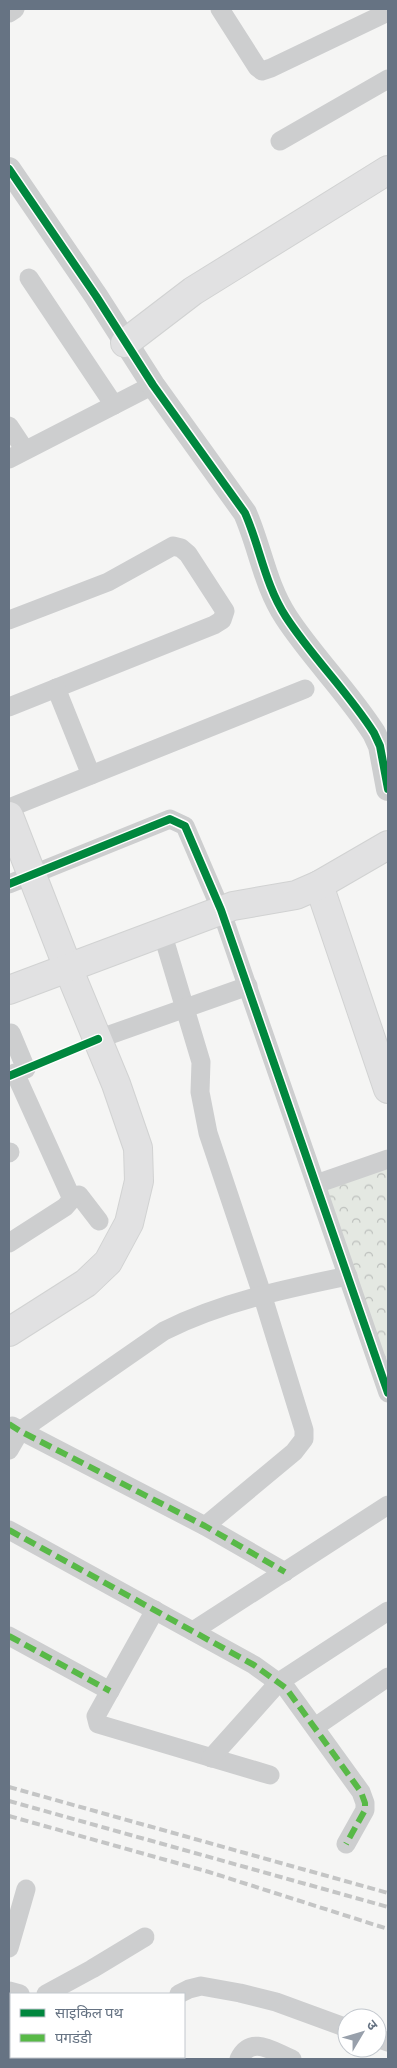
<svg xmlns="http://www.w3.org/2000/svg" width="397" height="2068" viewBox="0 0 397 2068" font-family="Barlow,'Noto Sans Devanagari',sans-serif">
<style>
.park{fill:url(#park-crowns)}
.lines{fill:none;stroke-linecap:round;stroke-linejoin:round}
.primary-casing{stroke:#d1d2d2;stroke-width:30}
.minor{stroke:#cdcecf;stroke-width:19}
.tertiary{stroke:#cdcecf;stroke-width:24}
.primary{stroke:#e1e1e2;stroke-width:28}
.rail{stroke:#c4c5c5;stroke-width:4;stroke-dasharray:8 4;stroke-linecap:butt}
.quiet{stroke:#58b947;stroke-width:6;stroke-dasharray:12 6;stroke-linecap:butt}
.cycleway-casing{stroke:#fff;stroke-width:11}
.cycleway{stroke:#00873e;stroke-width:8}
</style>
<defs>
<pattern id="park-crowns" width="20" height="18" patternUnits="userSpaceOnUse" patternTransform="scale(1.25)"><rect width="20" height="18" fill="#e4e8e2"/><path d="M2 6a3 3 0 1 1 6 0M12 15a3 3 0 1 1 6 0" fill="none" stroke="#bdc0bd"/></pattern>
</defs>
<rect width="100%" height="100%" fill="#f5f5f4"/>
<polygon class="park" points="388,1159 388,1393 316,1184"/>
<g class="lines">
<defs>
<g id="primary">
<polyline points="125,343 193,291 388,170"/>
<polyline points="9,816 68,968 116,1084 138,1148 139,1181 129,1223 108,1262 86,1283 9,1332"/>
<polyline points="319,885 388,1089"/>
<polyline points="9,990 233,906 296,895 319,885 388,845"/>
</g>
</defs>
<use href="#primary" class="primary-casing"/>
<g class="minor">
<polyline points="220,9 257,67 262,71 271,68 388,12"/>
<polyline points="9,13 15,9"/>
<polyline points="280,141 388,79"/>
<polyline points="29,278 114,405"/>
<polyline points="9,426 25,450"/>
<polyline points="9,459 153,385"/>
<polyline points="9,620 108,582 173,546 181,548 188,554 225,611 222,620 214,625 9,707"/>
<polyline points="56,688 91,775"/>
<polyline points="9,808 305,689"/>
<polyline points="9,884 170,819 185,826 221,910 388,1393"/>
<polyline points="162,932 201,1062 200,1092 208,1133 262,1294 304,1430 304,1439 294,1452 205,1526"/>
<polyline points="11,1033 26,1069"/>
<polyline points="98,1039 248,986"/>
<polyline points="9,1153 10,1152"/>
<polyline points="316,1184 388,1159"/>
<polyline points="72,1199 79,1195 99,1221"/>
<polyline points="9,1243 65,1207 72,1199 15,1073"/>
<polyline points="12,1426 205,1526 285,1572"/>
<path d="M 9,1450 L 20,1431 L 164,1331 C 222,1302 285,1289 348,1276"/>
<polyline points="9,1530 254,1665 286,1688 361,1792 365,1803 365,1810 346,1844"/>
<polyline points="155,1610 96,1716 98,1724 270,1775"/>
<polyline points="193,1631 388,1505"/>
<polyline points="9,1636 110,1691"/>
<polyline points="315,1727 388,1677"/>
<polyline points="211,1758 279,1682 388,1611"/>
<polyline points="9,1948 26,1889"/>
<polyline points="9,1991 20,1994"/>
<polyline points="46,1994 92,1969 145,1937"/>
<polyline points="179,1994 189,1989 201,1986 240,1993 276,2002 347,2028"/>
<polyline points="377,2038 388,2042"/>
<polyline points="67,2059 71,2057"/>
<path d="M 239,2059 C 251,2034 274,2052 292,2059"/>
</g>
<path class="tertiary" d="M 9,169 L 96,296 L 153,385 L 245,513 C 260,547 265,585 286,617 C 312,657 348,692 374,733 L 380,746 L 388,789"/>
<use href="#primary" class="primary"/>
<g class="rail">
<polyline points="9,1787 388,1893"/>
<polyline points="9,1801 388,1907"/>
<polyline points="9,1816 209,1872 388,1929"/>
</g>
<g class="quiet">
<polyline points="9,1424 20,1431 205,1526 285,1572"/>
<polyline points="9,1530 254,1665 286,1688 361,1792 365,1803 365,1810 346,1844"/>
<polyline points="9,1636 110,1691"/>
</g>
<defs>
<g id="cycleway">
<path d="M 9,169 L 96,296 L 153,385 L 245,513 C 260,547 265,585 286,617 C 312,657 348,692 374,733 L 380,746 L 388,789"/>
<polyline points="9,884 170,819 185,826 221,910 388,1393"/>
<polyline points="9,1076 98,1039"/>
</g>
</defs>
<use href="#cycleway" class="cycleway-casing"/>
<use href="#cycleway" class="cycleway"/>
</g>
<rect width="397" height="2068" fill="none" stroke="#667383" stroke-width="20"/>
<rect x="10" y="1993" width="175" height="65" fill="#ffffff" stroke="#c2c7cd"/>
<rect x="20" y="2009" width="25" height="8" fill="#00873e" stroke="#c2c7cd"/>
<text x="55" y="2018" font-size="15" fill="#667383">साइकिल पथ</text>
<rect x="20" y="2034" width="25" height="8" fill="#58b947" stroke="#c2c7cd"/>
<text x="55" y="2043" font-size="15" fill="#667383">पगडंडी</text>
<g transform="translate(362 2033) rotate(52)"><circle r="24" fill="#ffffff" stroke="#c2c7cd"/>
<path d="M0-4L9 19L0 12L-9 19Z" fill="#98a0ab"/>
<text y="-8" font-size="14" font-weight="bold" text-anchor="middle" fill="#667383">उ</text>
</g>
</svg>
